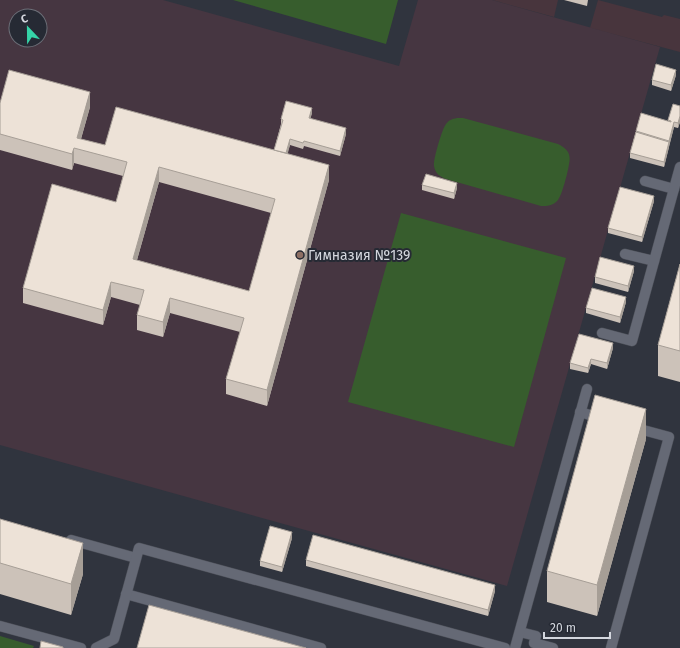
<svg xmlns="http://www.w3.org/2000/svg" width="680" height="648" viewBox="0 0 680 648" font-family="'Fira Sans',sans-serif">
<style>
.industrial{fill:#48353d}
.education{fill:#463641;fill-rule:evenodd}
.green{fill:#375d2d}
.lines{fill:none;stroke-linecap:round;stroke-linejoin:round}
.minor-casing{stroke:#4d5059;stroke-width:11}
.minor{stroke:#656975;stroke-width:10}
.wall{fill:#ccc2b9;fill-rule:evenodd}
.shaded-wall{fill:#a69e96}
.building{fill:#ede2d7;stroke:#a69e96;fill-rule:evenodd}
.education-dot{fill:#8d6e63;stroke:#262a34;stroke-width:1.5}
.labels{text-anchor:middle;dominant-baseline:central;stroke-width:4;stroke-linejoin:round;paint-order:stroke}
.poi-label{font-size:14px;fill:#d4d7de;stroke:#262a34;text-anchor:start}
</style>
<rect width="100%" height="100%" fill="#30343e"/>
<g class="industrial">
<polygon points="492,0 558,0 554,17"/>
<polygon points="598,0 662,17 664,15 680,19 680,52 590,28"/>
</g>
<path class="education" d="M 0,0 L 163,0 L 399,66 L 418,0 L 492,0 L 660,47 L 507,586 L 0,445 ZM 16,16 L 40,16 L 40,40 L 16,40 Z"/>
<g class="green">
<polygon points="233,0 398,0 386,44"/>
<path d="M 457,118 L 463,118 L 558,144 C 562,146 565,148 568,152 C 570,156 570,160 569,164 C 568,172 562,195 558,200 C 553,206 547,206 541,206 L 446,179 C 440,177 435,173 434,166 C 433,160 442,129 446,124 C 449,120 452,119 457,118 Z"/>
<polygon points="401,213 566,258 514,447 348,402"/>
<polygon points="0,636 34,646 33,648 0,648"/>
</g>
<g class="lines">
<defs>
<g id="minor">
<polyline points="645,181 674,189"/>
<polyline points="625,254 654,261"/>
<polyline points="602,333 632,341 680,167"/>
<polyline points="580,412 603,419"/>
<polyline points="71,540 136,558"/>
<polyline points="126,594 321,648"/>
<polyline points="0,626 81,648"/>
<polyline points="520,632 536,636 534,643 553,648"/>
<polyline points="96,648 114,639 139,548 505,648"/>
<polyline points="515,648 587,389"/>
<polyline points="611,648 669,437 632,427"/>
</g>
</defs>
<use href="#minor" class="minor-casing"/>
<use href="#minor" class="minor"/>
</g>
<g class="wall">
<polygon points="564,0 588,0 587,6"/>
<polygon points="676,75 671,91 652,85 652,80"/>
<path d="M 0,103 L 90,107 L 81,139 L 105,145 L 274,150 L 281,124 L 281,119 L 312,113 L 310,119 L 346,134 L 340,156 L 304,146 L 303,149 L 290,145 L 287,154 L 329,180 L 267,406 L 226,394 L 226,379 L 240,332 L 170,313 L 163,337 L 137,330 L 137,315 L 140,305 L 111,297 L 103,325 L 23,303 L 23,288 L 116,202 L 123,176 L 74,163 L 72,170 L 0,150 ZM 159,182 L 271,213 L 249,291 L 137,260 Z"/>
<polygon points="680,106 680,122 678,128 674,127 664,167 630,158 630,153 636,131 668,121 668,120"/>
<polygon points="422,185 457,188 454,199 422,190"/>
<polygon points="654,201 642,242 608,233 608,228"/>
<polygon points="680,264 680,382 658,376 658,345"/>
<polygon points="634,271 628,292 595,283 595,277"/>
<polygon points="626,302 620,323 586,313 586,308"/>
<polygon points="613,348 607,369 591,364 588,373 570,369 570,363"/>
<polygon points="646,439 597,616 547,602 547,571"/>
<polygon points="0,519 83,574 71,615 0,594"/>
<polygon points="292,538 282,572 260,566 260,561"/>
<polygon points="306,560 495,591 488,616 306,566"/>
</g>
<g class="shaded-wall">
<polygon points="676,70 676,75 671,91 671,85"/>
<polygon points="90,92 90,107 78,149 77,138"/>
<polygon points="312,108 312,113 309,124 309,118"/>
<polygon points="680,116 680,122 678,128 678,123"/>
<polygon points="674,122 674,127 669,146 669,141"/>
<polygon points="346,128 346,134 340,156 340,151"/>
<polygon points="290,139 290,145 284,168 284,163"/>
<polygon points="669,142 669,147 664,167 664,162"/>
<polygon points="74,148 74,163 72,170 72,154"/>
<polygon points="329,165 329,180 267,406 267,390"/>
<polygon points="159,167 159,182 133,274 133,259"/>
<polygon points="457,183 457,188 454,199 454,193"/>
<polygon points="654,196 654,201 642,242 642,237"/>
<polygon points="634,266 634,271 628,292 628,286"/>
<polygon points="111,282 111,297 103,325 103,310"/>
<polygon points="626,297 626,302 620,323 620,317"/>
<polygon points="170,298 170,313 163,337 163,322"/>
<polygon points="613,343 613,348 607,369 607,363"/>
<polygon points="591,359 591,364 588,373 588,368"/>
<polygon points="646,409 646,439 597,616 597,585"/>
<polygon points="292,532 292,538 282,572 282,567"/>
<polygon points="83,543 83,574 71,615 71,584"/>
<polygon points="495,585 495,591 488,616 488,610"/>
</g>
<g class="building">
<polygon points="656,64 676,70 671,85 652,80"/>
<path d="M 9,70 L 90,92 L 77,138 L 105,145 L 116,107 L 329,165 L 267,390 L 226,379 L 244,318 L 170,298 L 163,322 L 137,315 L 144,290 L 111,282 L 103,310 L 23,288 L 52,184 L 116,202 L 127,162 L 74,148 L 72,154 L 0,134 L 0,103 ZM 159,167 L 275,199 L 249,291 L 133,259 Z"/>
<polygon points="286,101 312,108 309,118 346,128 340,151 304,141 303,143 290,139 286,153 274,150 283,120 281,119"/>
<polygon points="673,104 680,106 680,116 678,123 674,122 669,141 636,131 641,113 671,122 671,121 668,120"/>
<polygon points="636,132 669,142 664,162 630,153"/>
<polygon points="426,174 457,183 454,193 422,185"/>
<polygon points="620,187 654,196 642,237 608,228"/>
<polygon points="600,257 634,266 628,286 595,277"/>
<polygon points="680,264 680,351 658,345"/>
<polygon points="592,288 626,297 620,317 586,308"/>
<polygon points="579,334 613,343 607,363 591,359 588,368 570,363"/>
<polygon points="595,395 646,409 597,585 547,571"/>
<polygon points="0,519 83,543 71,584 0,563"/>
<polygon points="270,526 292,532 282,567 260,561"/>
<polygon points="313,535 495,585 488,610 306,560"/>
<polygon points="149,605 306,648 137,648"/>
<polygon points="41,641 63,647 63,648 40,648"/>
</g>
<circle class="education-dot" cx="300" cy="255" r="4"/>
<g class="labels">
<g class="poi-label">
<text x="308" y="255">Гимназия №139</text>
</g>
</g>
<g transform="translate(28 28) rotate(338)"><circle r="19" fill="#262a34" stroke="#6c6f78"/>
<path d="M0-3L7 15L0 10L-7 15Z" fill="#35d4a7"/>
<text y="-6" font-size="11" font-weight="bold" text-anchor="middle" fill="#d4d7de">С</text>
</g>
<path d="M544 632v6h66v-6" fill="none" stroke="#d4d7de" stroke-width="2"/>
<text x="550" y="632" font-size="12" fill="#d4d7de" stroke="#262a34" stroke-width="3" paint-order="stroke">20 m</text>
</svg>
